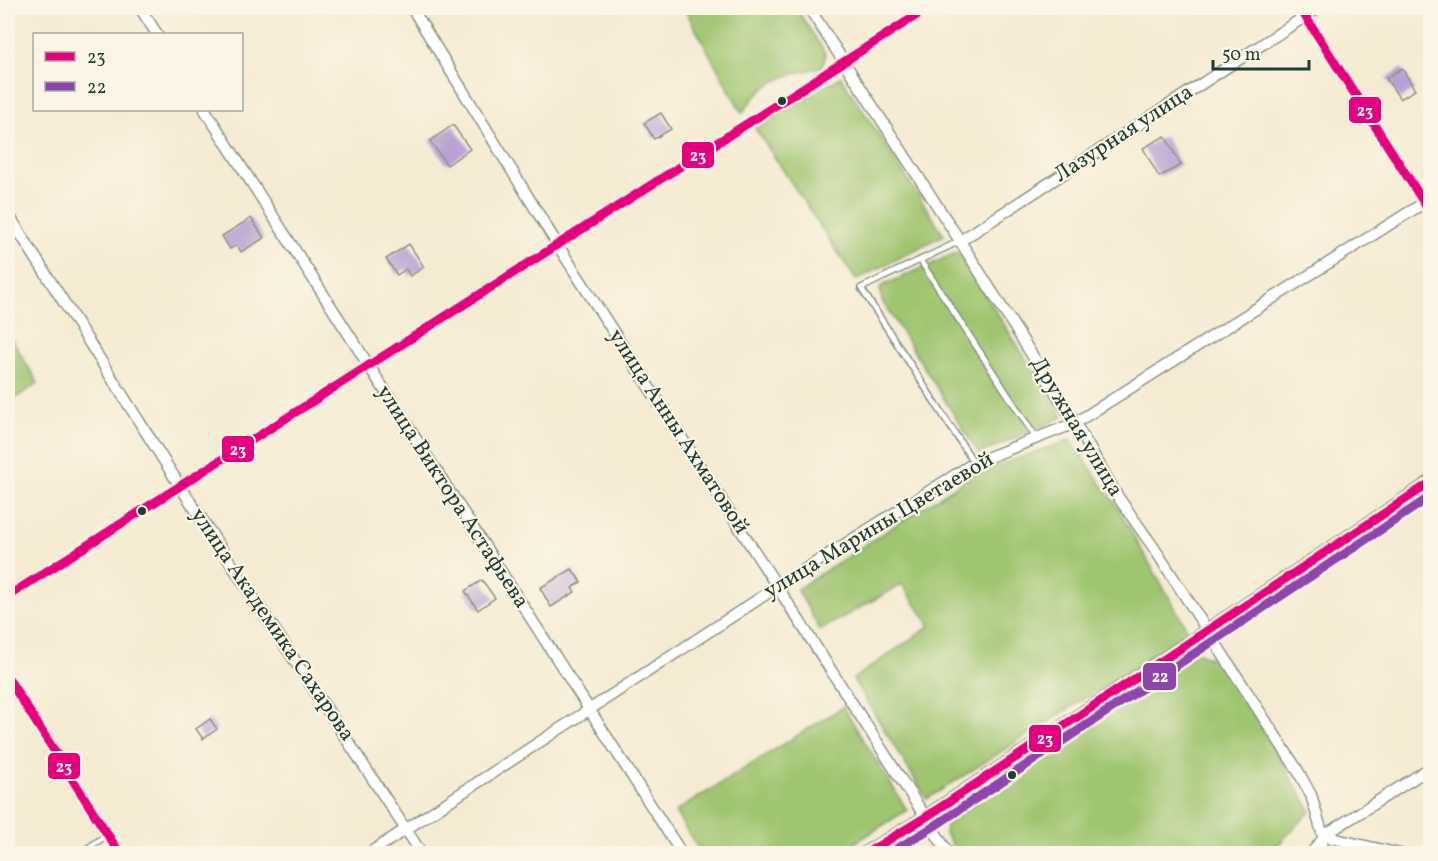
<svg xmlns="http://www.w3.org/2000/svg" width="1438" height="861" viewBox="0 0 1438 861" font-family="Vollkorn,serif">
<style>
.green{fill:#9fc56f;stroke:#5f8152;stroke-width:1.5}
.building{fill:#b9a2d1}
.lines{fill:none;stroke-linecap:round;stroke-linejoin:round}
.lane-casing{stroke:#8a9484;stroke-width:8}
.street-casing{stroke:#8a9484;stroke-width:13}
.secondary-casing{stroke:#8a9484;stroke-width:16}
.lane{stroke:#fff;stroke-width:5}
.street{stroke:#fff;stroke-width:10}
.secondary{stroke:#fde4d1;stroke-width:14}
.bus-1-casing{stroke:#fcf5e5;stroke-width:14}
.bus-2-casing{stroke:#fcf5e5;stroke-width:14}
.bus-1{stroke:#e5007d;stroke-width:9}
.bus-2{stroke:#8e44ad;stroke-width:9}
.bus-dot{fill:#1f3d34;stroke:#fcf5e5;stroke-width:2}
.labels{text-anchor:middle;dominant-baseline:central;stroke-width:4.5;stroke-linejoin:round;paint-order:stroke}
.street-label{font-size:22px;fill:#1f3d34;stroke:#fcf5e5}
.line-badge{stroke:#fcf5e5;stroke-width:2}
.badge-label{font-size:16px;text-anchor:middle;font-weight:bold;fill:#fff}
</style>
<rect width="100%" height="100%" fill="#fcf5e5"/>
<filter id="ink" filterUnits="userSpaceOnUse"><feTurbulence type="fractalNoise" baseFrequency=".0167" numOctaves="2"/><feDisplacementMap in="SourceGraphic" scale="12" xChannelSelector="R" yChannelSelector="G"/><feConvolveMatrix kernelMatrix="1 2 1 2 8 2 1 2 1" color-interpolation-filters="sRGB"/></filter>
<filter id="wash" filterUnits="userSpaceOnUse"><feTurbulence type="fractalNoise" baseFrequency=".008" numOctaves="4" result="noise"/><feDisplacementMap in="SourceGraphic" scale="24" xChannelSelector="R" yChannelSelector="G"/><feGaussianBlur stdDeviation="1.35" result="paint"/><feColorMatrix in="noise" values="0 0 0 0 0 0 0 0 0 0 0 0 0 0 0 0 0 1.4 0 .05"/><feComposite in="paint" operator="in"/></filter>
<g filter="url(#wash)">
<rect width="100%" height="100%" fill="#f5ebd3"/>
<g class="green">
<path d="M 684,8 L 796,8 L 826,54 L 822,67 C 782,77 767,78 742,113 Z"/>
<polygon points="841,77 944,235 856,280 755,128"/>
<polygon points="958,252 1063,417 979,454 882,301 880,287"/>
<polygon points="8,333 38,383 8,403"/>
<polygon points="1070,440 1113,500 1189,632 927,799 853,679 930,626 902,584 820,630 797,589 978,472"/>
<polygon points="1196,652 1223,663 1311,811 1270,853 958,853 945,834 948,813"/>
<polygon points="843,707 907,810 839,853 701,853 675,812"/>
</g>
<g id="blocks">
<g class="building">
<polygon points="1402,68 1415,90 1400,99 1386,78"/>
<polygon points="661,113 671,129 654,139 644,123"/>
<polygon points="453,125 470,149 447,165 430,141"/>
<polygon points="1165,136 1181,165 1159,177 1143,148"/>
<polygon points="251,218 264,238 241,252 237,245 230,249 222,236"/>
<polygon points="409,244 424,267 410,276 406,269 397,275 386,259"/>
<polygon points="572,569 581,582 572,588 575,592 551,607 540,588"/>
<polygon points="482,580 495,598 478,610 465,591"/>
<polygon points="210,719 217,729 203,739 196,729"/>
</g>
</g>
</g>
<g filter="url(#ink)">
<use href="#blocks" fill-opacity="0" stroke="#8a9484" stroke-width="1.5"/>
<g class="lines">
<defs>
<g id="lane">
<polyline points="960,241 861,288 974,463"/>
<polyline points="920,260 1036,438"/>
<polyline points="79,854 107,835"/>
<polyline points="1307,854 1320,839"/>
</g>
<g id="street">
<polyline points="140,8 157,34"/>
<polyline points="412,8 557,244 949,854"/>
<polyline points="809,8 960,241 1075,423 1118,497 1154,548 1298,771 1311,795 1323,836 1319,854"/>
<polyline points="1300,8 1430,212"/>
<polyline points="205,110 682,854"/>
<polyline points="8,214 180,486 422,854"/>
<polyline points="960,241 1318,8"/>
<polyline points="8,596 928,8"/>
<polyline points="8,678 120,854"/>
<polyline points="1323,836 1430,768"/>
<polyline points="1323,836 1400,854"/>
<polyline points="368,854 777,587 974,463 1075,423 1430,199"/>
</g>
<polyline id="secondary" points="864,854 926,817 1430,483"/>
</defs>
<use href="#lane" class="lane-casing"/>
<use href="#street" class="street-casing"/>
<use href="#secondary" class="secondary-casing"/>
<use href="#lane" class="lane"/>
<use href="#street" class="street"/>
<use href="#secondary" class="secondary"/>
<defs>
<g id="bus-1">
<polyline points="1300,8 1430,212"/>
<polyline points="8,596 928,8"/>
<polyline points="8,678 120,854"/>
<polyline points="865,854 926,817 1430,483"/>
</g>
<polyline id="bus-2" points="888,854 933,827 1430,497"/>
</defs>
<use href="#bus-1" class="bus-1-casing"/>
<use href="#bus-2" class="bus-2-casing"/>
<use href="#bus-1" class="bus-1"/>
<use href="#bus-2" class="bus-2"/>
</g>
</g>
<g class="bus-dot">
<circle cx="782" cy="101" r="5"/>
<circle cx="142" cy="511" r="5"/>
<circle cx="1012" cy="775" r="5"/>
</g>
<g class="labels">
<g class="street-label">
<text transform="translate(1124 134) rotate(-33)">Лазурная улица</text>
<text transform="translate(1076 427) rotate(59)">Дружная улица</text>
<text transform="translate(678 432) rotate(57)">улица Анны Ахматовой</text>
<text transform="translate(452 497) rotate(57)">улица Виктора Астафьева</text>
<text transform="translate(879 526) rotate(-31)">улица Марины Цветаевой</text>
<text transform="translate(272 625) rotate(56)">улица Академика Сахарова</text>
</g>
</g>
<g class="line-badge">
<rect x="1348" y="96" width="34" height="28" rx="6" fill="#e5007d"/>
<rect x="681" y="141" width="34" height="28" rx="6" fill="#e5007d"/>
<rect x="221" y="435" width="34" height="28" rx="6" fill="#e5007d"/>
<rect x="1142" y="662" width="35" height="29" rx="6" fill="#8e44ad"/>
<rect x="1028" y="724" width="34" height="29" rx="6" fill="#e5007d"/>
<rect x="47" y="752" width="34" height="28" rx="6" fill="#e5007d"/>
</g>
<g class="badge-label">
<text x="1365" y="116">23</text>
<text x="698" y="161">23</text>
<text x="238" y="455">23</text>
<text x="1160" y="682">22</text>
<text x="1045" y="744">23</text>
<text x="64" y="772">23</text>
</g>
<rect width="1438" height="861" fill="none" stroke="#fcf5e5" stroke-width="30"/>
<rect x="33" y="33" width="210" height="78" fill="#fcf5e5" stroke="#a4ab9e" stroke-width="1.5"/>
<rect x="45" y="52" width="30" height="9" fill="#e5007d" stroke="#a4ab9e" stroke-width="1.5"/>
<text x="87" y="63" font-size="18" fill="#1f3d34">23</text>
<rect x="45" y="82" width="30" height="9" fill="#8e44ad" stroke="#a4ab9e" stroke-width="1.5"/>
<text x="87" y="93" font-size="18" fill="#1f3d34">22</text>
<path d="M1213 60v9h96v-9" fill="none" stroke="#1f3d34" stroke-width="3"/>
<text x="1222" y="60" font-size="18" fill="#1f3d34" stroke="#fcf5e5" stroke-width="4.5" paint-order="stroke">50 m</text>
</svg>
